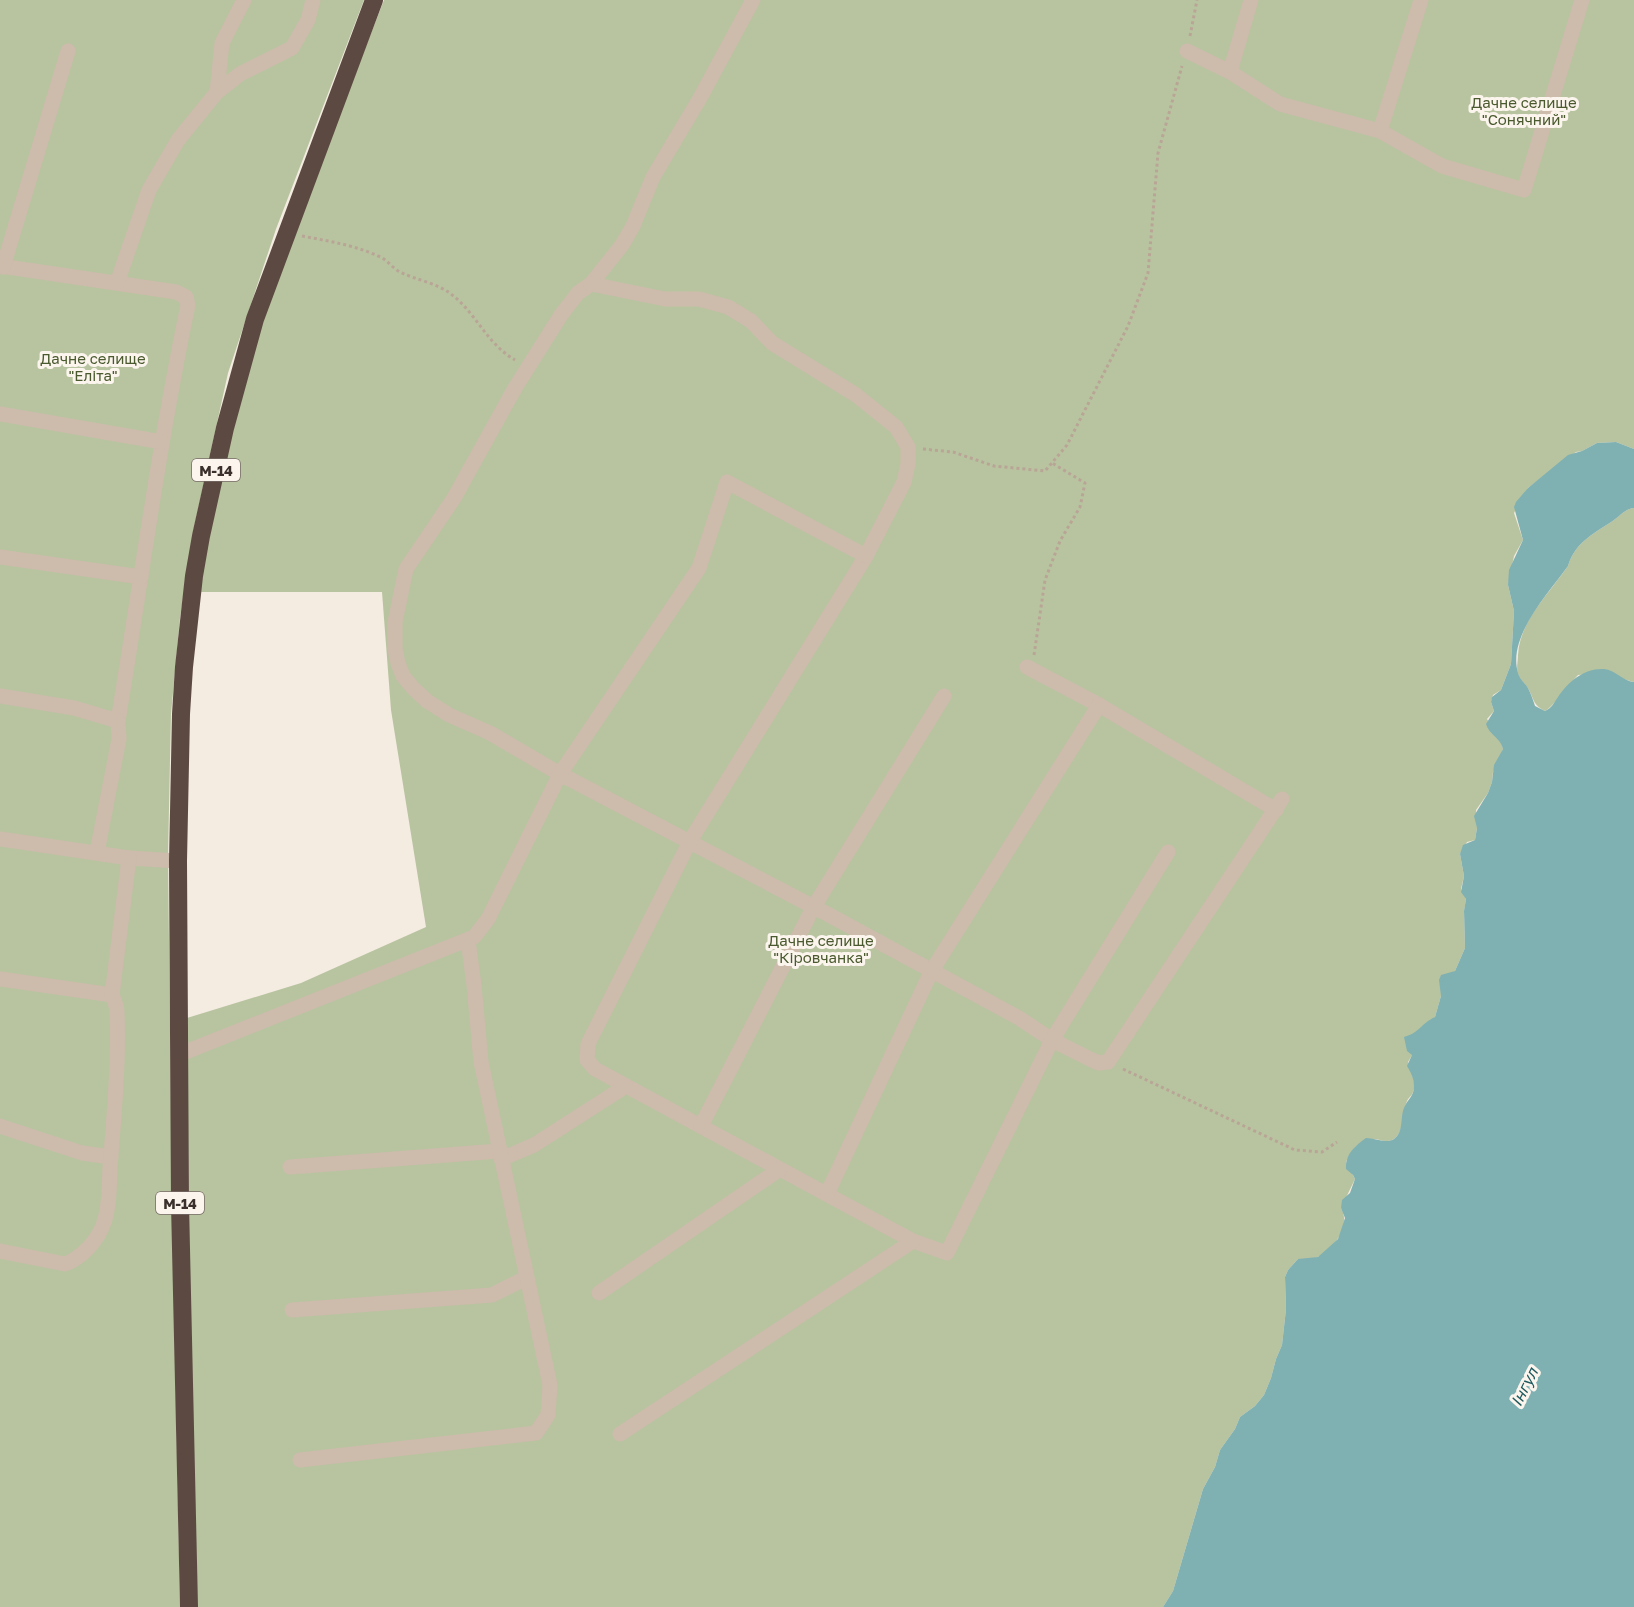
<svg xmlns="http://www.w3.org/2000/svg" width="1634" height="1607" viewBox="0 0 1634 1607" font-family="'Golos Text',sans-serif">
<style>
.green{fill:#b8c4a0}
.water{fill:#7fb0b2}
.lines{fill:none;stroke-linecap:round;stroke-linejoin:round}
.path{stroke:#b9a596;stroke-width:3;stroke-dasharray:3 3;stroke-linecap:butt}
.minor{stroke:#cdbbac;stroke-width:15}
.highway{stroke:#5c4a42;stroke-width:18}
.labels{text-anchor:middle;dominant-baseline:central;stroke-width:6;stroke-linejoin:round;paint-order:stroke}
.shield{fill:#fbf5ee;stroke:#756b66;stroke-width:1.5}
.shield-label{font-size:14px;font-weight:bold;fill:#3b302b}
.park-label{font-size:15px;fill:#4a5a2e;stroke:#fbf5ee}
.water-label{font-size:16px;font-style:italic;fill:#1f5a5e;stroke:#fbf5ee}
</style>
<rect width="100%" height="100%" fill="#f4ebe1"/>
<g class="green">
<polygon points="0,0 364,0 276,229 228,373 193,532 180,618 171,714 168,855 172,1203 180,1607 0,1607"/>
<path d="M 384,0 L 1634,0 L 1634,449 L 1616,442 L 1597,443 L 1582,451 L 1576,452 L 1528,488 L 1514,513 L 1523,540 L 1514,556 L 1508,585 L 1514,611 L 1511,664 L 1501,690 L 1493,695 L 1491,702 L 1494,711 L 1487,719 L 1502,743 L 1503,749 L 1493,772 L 1492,782 L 1488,793 L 1476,810 L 1477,828 L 1475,840 L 1467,842 L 1460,854 L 1464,876 L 1461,889 L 1466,899 L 1464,912 L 1465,948 L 1455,971 L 1441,984 L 1441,996 L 1435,1017 L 1408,1062 C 1411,1071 1415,1079 1414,1089 C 1413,1095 1409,1097 1407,1101 C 1402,1112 1405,1134 1392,1140 C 1385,1143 1380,1139 1373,1139 C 1360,1138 1351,1151 1346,1162 L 1355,1179 L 1341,1208 C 1351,1224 1335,1249 1318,1257 C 1313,1259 1304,1259 1298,1259 L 1288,1270 L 1285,1277 L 1286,1309 L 1282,1345 L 1276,1359 L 1271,1378 L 1264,1395 L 1255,1406 L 1240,1417 L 1235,1429 L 1220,1450 L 1215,1467 L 1203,1489 L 1173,1591 L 1163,1607 L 197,1607 L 190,1349 L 187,1018 L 301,983 L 426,927 L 391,710 L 382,592 L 200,592 C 213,499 235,407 264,318 C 300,211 343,106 384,0 Z"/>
<path d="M 1634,508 L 1634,682 L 1623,679 L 1611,672 L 1578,675 C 1570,683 1552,708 1545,711 C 1534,706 1534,700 1529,690 C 1526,684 1520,681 1518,674 C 1516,668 1518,662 1518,655 C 1520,620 1549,594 1568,566 C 1575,542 1595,533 1614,520 C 1621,515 1625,509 1634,508 Z"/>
</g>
<path class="water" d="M 1616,442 L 1634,449 L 1634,508 C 1625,509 1621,515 1614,520 C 1595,533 1575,542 1568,566 C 1549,593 1507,636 1518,673 C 1520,680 1525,683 1528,688 C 1531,694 1533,700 1535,706 L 1545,711 C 1552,708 1553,704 1558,697 C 1568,682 1584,668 1604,669 C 1615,670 1623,681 1634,682 L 1634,1607 L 1163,1607 L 1173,1591 L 1203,1489 L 1215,1467 L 1220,1450 L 1235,1429 L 1240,1417 L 1255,1406 L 1264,1395 L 1271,1378 L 1276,1359 L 1282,1345 L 1286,1309 L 1285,1277 L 1288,1270 L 1298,1259 L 1318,1257 L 1338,1239 L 1345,1218 L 1341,1208 L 1342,1200 L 1350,1193 L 1355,1179 L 1353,1175 L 1346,1169 C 1345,1154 1355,1146 1366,1138 C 1375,1138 1386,1144 1394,1139 C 1404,1132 1400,1117 1404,1108 C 1407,1100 1414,1096 1414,1087 C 1414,1078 1411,1073 1407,1066 L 1412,1055 L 1407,1051 L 1404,1037 C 1421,1032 1420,1024 1435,1017 L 1441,996 L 1439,980 L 1441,975 L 1455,971 L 1465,948 L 1464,911 L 1466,899 L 1461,892 L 1464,876 L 1460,854 L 1463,845 L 1475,840 L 1477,828 L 1474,816 L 1488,793 L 1492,782 L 1494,765 L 1503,749 C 1501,738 1489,735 1486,724 L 1494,711 L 1491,702 L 1492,697 L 1501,690 L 1511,664 L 1514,611 L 1508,585 L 1509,570 L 1523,540 L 1514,507 L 1516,502 L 1528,488 L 1568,455 L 1582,451 L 1597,443 Z"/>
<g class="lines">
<g class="path">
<polyline points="1190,36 1197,0"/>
<path d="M 302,236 C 328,241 354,245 378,256 C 387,259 392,268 400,272 C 416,280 437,283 451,294 C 477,314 486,343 515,360"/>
<polyline points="923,449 953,452 994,466 1045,471 1067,445 1128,326 1148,273 1158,153 1182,66"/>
<polyline points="1034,655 1045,580 1060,541 1080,507 1085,483 1052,463"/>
<polyline points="1123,1069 1295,1150 1322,1152 1337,1142"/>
</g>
<g class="minor">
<polyline points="753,0 700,98 653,177 633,226 622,245 591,284 578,293 561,315 515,388 454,498 406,569 395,622 395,649 398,663 403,676 413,688 427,701 449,715 490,733 560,774 831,916 1019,1018 1052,1040 1092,1060 1099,1063 1108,1062 1282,799"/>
<polyline points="1187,51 1230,72 1280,104 1380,131 1442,166 1524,190 1582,0"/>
<polyline points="1230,72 1251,0"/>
<polyline points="217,92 222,43 244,0"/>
<polyline points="1380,131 1421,0"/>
<path d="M 0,266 L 176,292 L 186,297 L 188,305 C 159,443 141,582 118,721 L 119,739 L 97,852"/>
<polyline points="3,267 68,51"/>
<polyline points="117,283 149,190 178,140 217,92 240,74 292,48 308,20 313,0"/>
<polyline points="0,414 162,442"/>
<polyline points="866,556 690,841 588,1044 587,1060 595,1069 913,1241 947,1253 1052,1040 1168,852"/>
<polyline points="0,557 141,577"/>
<polyline points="1027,667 1099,705 1276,810"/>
<polyline points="0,696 74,708 118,721"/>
<polyline points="0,839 129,858 178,861"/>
<polyline points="0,979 112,995"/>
<polyline points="178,1055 474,937 488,919 560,774 699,568 727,482 866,556 904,482 908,464 908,447 896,427 856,395 772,343 751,321 728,307 699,299 665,299 591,284"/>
<polyline points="0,1126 82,1153 111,1157"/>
<polyline points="701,1126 813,908 944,696"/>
<polyline points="501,1159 534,1145 626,1086"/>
<polyline points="290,1167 499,1151"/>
<polyline points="827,1194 931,972 1099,705"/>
<path d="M 0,1251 L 65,1264 C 82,1258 99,1239 104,1222 C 110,1205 109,1185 110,1167 C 114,1116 119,1063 117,1012 C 117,1006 114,1000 112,995 L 129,858"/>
<polyline points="599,1293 780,1169"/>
<polyline points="292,1310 492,1295 526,1278"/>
<polyline points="620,1434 913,1241"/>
<polyline points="300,1460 536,1433 548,1415 550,1385 481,1062 474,985 468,940"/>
</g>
<polyline class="highway" points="189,1607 180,1204 178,861 181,714 184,667 194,576 201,536 225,428 255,319 374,0"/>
</g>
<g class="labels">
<g class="shield">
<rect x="192" y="459" width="48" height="22" rx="4.5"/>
<rect x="156" y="1192" width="48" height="22" rx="4.5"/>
</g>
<g class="shield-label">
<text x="216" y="470">М-14</text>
<text x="180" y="1203">М-14</text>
</g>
<g class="park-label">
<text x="1524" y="102">Дачне селище<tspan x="1524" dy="17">"Сонячний"</tspan></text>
<text x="93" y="358">Дачне селище<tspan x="93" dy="17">"Еліта"</tspan></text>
<text x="821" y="940">Дачне селище<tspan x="821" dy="17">"Кіровчанка"</tspan></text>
</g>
<g class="water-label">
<text transform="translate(1524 1387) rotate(-63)">Інгул</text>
</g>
</g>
</svg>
